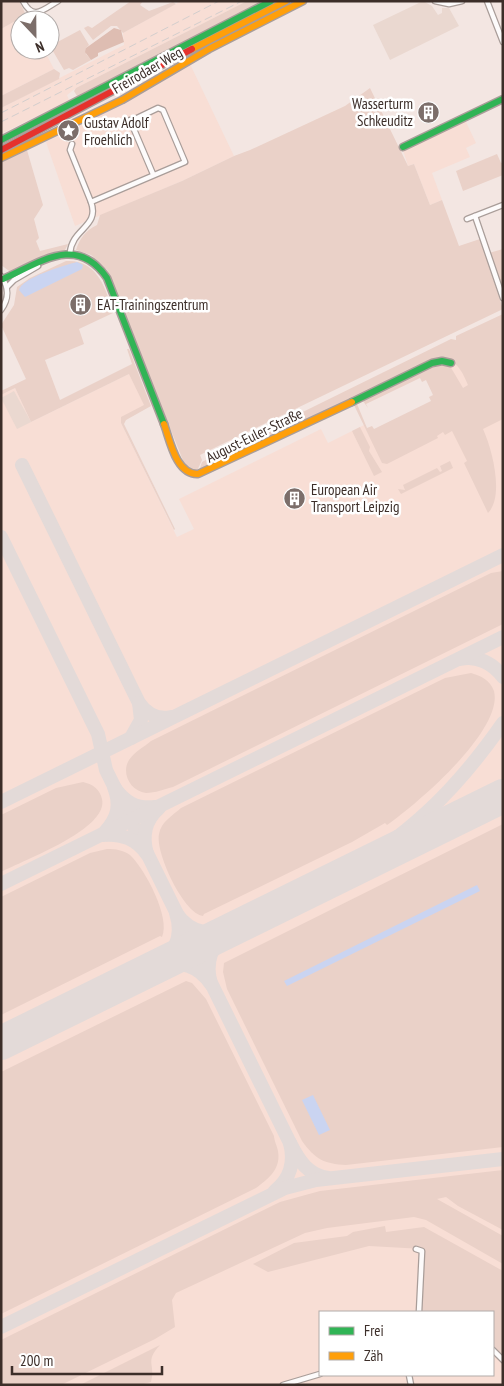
<svg xmlns="http://www.w3.org/2000/svg" width="504" height="1386" viewBox="0 0 504 1386" font-family="'PT Sans Narrow',sans-serif">
<style>
.built{fill:#f8ded5;fill-rule:evenodd}
.industrial{fill:#ead8d0}
.green{fill:#ead1c8}
.forest{fill:#debdb2}
.water{fill:#cad4f1}
.lines{fill:none;stroke-linecap:round;stroke-linejoin:round}
.taxiway{stroke:#e3dad8;stroke-width:14}
.runway{stroke:#e3dad8;stroke-width:34}
.street-casing{stroke:#a99d99;stroke-width:7}
.fast-casing{stroke:#a99d99;stroke-width:9}
.slow-casing{stroke:#a99d99;stroke-width:9}
.jam-casing{stroke:#a99d99;stroke-width:9}
.street{stroke:#fdfbfb;stroke-width:4.5}
.fast{stroke:#30b455;stroke-width:6}
.slow{stroke:#ff9f0a;stroke-width:6}
.jam{stroke:#e5322d;stroke-width:6}
.rail{stroke:#d3cecd;stroke-width:1;stroke-dasharray:8 4;stroke-linecap:butt}
.labels{text-anchor:middle;dominant-baseline:central;stroke-width:5;stroke-linejoin:round;paint-order:stroke}
.street-label{font-size:15px;fill:#3c2e29;stroke:#fff}
.poi-label{font-size:15px;fill:#3c2e29;stroke:#fff;text-anchor:start}
</style>
<rect width="100%" height="100%" fill="#f3e6e2"/>
<g class="built">
<polygon points="181,1 247,1 76,88 67,95 69,100 1,134 1,108 124,45 123,33"/>
<polygon points="26,15 29,20 20,20 20,50 44,50 54,69 1,96 1,29"/>
<polygon points="190,64 234,156 182,181 75,226 46,142 114,108"/>
<polygon points="465,120 476,143 466,148 470,157 432,173 442,200 430,205 414,164 408,166 403,150"/>
<path d="M 462,358 L 503,410 L 503,1385 L 1,1385 L 1,395 L 15,388 L 31,422 L 133,372 L 147,405 L 121,423 L 177,537 L 194,529 L 179,499 L 321,429 L 328,443 L 364,425 L 369,436 L 437,404 L 427,375 ZM 320,1312 L 493,1312 L 493,1375 L 320,1375 Z"/>
</g>
<g class="industrial">
<polygon points="423,1 432,6 438,15 442,13 442,8 449,8 459,26 390,60 373,25"/>
<polygon points="14,391 31,422 17,429 1,398"/>
</g>
<g class="green">
<polygon points="1,1 19,1 26,15 1,29"/>
<polygon points="131,1 143,1 140,5 149,11 173,2 176,4 123,33 117,26 111,26 93,40 84,28 88,26 92,28"/>
<polygon points="247,1 265,1 77,96 74,91 76,88"/>
<polygon points="80,30 89,45 86,48 86,54 91,60 73,70 69,68 64,70 50,46"/>
<polygon points="54,69 60,73 59,79 1,108 1,96"/>
<path d="M 370,88 L 408,166 L 414,164 L 430,205 L 442,200 L 459,246 L 480,239 L 503,309 L 210,450 L 210,454 L 208,455 L 206,452 L 200,455 L 202,460 L 197,471 L 190,470 L 184,463 L 107,270 L 91,255 L 76,250 C 80,238 85,231 97,225 L 100,215 L 182,181 L 234,156 L 250,150 L 345,106 Z"/>
<polygon points="27,150 43,205 34,219 39,238 36,241 40,251 68,244 65,250 12,273 1,265 1,161"/>
<polygon points="497,154 501,163 503,162 503,175 463,191 456,171"/>
<polygon points="503,249 503,291 489,253"/>
<path d="M 66,261 C 97,259 106,288 113,313 L 79,329 L 84,344 L 45,360 L 60,400 L 132,364 L 127,349 L 129,349 L 151,406 L 126,420 L 124,424 L 175,529 L 174,530 L 121,423 L 121,417 L 144,405 L 129,374 L 31,422 L 15,388 L 1,395 L 1,391 L 26,379 L 1,325 L 14,305 L 17,287 L 30,278 Z"/>
<path d="M 503,314 L 503,419 L 483,429 C 493,451 504,497 488,513 L 464,463 L 467,461 L 452,431 L 445,435 L 443,432 L 437,436 L 438,438 L 387,464 L 382,463 L 354,405 L 357,404 L 367,428 L 372,426 L 374,429 L 431,401 L 429,397 L 433,395 L 426,380 L 422,382 L 420,378 L 366,404 L 368,408 L 363,401 L 433,366 L 440,364 L 450,366 L 463,388 L 468,385 C 462,370 455,357 436,358 L 199,471 L 202,462 L 221,452 L 221,449 L 226,450 L 233,447 L 233,443 L 238,444 L 451,339 L 456,340 L 456,336 Z"/>
<polygon points="360,427 370,447 369,451 382,472 374,476 352,431"/>
<polygon points="450,461 453,468 401,494 398,489 405,490 403,485 437,468 440,472 442,471 440,466"/>
<path d="M 503,571 L 503,624 L 173,787 C 165,789 155,793 146,793 C 130,791 121,773 129,760 C 134,752 144,747 151,741 L 491,573 Z"/>
<path d="M 471,673 C 481,676 490,680 494,691 C 504,730 416,805 387,825 L 385,823 L 352,842 L 204,914 L 203,916 C 184,914 155,853 159,834 C 161,822 173,815 181,808 L 445,678 Z"/>
<path d="M 83,782 C 92,784 100,789 102,799 C 109,829 24,860 1,872 L 1,815 L 56,788 Z"/>
<path d="M 503,824 L 503,1147 L 346,1165 C 324,1164 315,1159 302,1141 L 227,989 L 223,972 L 224,963 Z"/>
<path d="M 107,849 C 116,849 123,850 130,855 C 145,869 171,918 162,937 L 160,936 L 1,1015 L 1,897 L 90,853 Z"/>
<path d="M 186,981 L 192,983 L 206,999 L 274,1136 C 274,1140 277,1146 278,1151 C 281,1169 269,1178 256,1188 L 1,1314 L 1,1072 Z"/>
<polygon points="503,1170 503,1230 458,1206 446,1197 437,1199 503,1236 503,1264 426,1220 414,1217 327,1228 305,1233 176,1293 172,1300 175,1327 155,1339 61,1385 1,1385 1,1340 280,1202 320,1191"/>
<polygon points="385,1226 386,1232 424,1227 503,1271 503,1355 493,1345 493,1312 422,1312 423,1249 369,1246 268,1272 253,1264 294,1243 347,1236 353,1232"/>
<path d="M 160,1345 C 144,1362 156,1364 151,1382 L 140,1385 L 80,1385 Z"/>
</g>
<polygon class="forest" points="114,28 121,30 124,42 98,53 98,56 91,60 85,52 86,48"/>
<g class="water">
<path d="M 77,262 L 83,265 L 82,269 L 25,297 L 19,290 C 21,278 65,265 77,262 Z"/>
<polygon points="477,885 480,891 287,986 284,981"/>
<polygon points="313,1095 330,1130 319,1135 302,1100"/>
</g>
<g class="lines">
<g class="taxiway">
<polyline points="22,465 139,703"/>
<polyline points="1,537 98,734 106,770 290,1143"/>
<path d="M 460,659 C 476,655 493,663 503,677"/>
<path d="M 131,738 L 141,720 L 139,703 C 147,714 158,720 171,717"/>
<polyline points="1,802 503,555"/>
<path d="M 105,832 C 118,818 121,805 114,787 C 124,802 136,809 155,807"/>
<path d="M 102,835 C 122,833 136,839 147,854 C 142,837 145,820 159,808"/>
<path d="M 332,880 C 406,839 455,792 503,723"/>
<polyline points="1,884 503,637"/>
<path d="M 159,967 C 180,959 199,966 211,984 C 205,963 211,944 230,932"/>
<path d="M 150,970 C 172,957 185,940 176,913 C 192,936 213,936 237,927"/>
<path d="M 275,1191 C 290,1179 295,1162 290,1143 C 299,1161 308,1175 328,1178"/>
<polyline points="1,1327 285,1188 316,1180 503,1159"/>
</g>
<polyline class="runway" points="1,1043 503,796"/>
<defs>
<g id="street">
<path d="M 23,1 C 33,21 43,10 58,1"/>
<polyline points="435,1 449,4 462,1"/>
<polyline points="487,1 503,42"/>
<polyline points="130,120 153,174"/>
<polyline points="72,144 70,150 91,202"/>
<polyline points="475,216 503,298"/>
<polyline points="467,219 503,205"/>
<path d="M 70,253 C 72,228 100,227 91,202 L 185,162 L 163,110 L 158,108 L 131,121"/>
<path d="M 1,276 C 9,287 9,299 1,310"/>
<polyline points="7,287 14,280 38,266"/>
<polyline points="416,1249 422,1251 419,1312"/>
<polyline points="493,1350 503,1360"/>
<polyline points="409,1375 411,1385"/>
<polyline points="283,1385 320,1374"/>
</g>
<g id="fast">
<polyline points="1,140 271,1"/>
<polyline points="403,147 503,99"/>
<path d="M 3,279 C 41,262 77,234 107,278 L 164,424"/>
<polyline points="352,402 432,363 442,361 451,363"/>
</g>
<g id="slow">
<polyline points="192,49 286,1"/>
<polyline points="1,158 122,100 209,49 303,1"/>
<path d="M 164,424 C 170,440 176,475 198,474 L 352,402"/>
</g>
<polyline id="jam" points="1,150 192,49"/>
</defs>
<use href="#street" class="street-casing"/>
<use href="#fast" class="fast-casing"/>
<use href="#slow" class="slow-casing"/>
<use href="#jam" class="jam-casing"/>
<use href="#street" class="street"/>
<use href="#fast" class="fast"/>
<use href="#slow" class="slow"/>
<use href="#jam" class="jam"/>
<g class="rail">
<polyline points="1,113 219,1"/>
<polyline points="1,122 242,1"/>
</g>
</g>
<defs>
<symbol id="building-disc" viewBox="-11 -11 22 22"><circle r="9.5" fill="#7c6e6a" stroke="#fff"/><path d="M-4-6H4V6H1V3H-1V6H-4ZM-2.5-4.3h1.7v1.8h-1.7ZM.8-4.3h1.7v1.8H.8ZM-2.5-1h1.7V.8h-1.7ZM.8-1h1.7V.8H.8Z" fill="#fff"/></symbol>
<symbol id="sight-disc" viewBox="-11 -11 22 22"><circle r="9.5" fill="#7c6e6a" stroke="#fff"/><path d="M0-6L1.8-2.2L6-1.7L2.9 1.2L3.7 5.4L0 3.3L-3.7 5.4L-2.9 1.2L-6-1.7L-1.8-2.2Z" fill="#fff"/></symbol>
</defs>
<g fill-rule="evenodd">
<use href="#building-disc" x="416" y="100" width="25" height="25"/>
<use href="#sight-disc" x="56" y="118" width="25" height="25"/>
<use href="#building-disc" x="68" y="292" width="25" height="25"/>
<use href="#building-disc" x="282" y="486" width="25" height="25"/>
</g>
<g class="labels">
<g class="street-label">
<text transform="translate(147 70) rotate(-30)">Freirodaer Weg</text>
<text transform="translate(254 435) rotate(-26)">August-Euler-Straße</text>
</g>
<g class="poi-label">
<text x="413" y="103" text-anchor="end">Wasserturm<tspan x="413" dy="17">Schkeuditz</tspan></text>
<text x="84" y="122">Gustav Adolf<tspan x="84" dy="17">Froehlich</tspan></text>
<text x="97" y="304">EAT-Trainingszentrum</text>
<text x="311" y="489">European Air<tspan x="311" dy="17">Transport Leipzig</tspan></text>
</g>
</g>
<rect width="504" height="1386" fill="none" stroke="#3c2e29" stroke-width="5"/>
<rect x="319" y="1311" width="175" height="65" fill="#ffffff" stroke="#b1aba9"/>
<rect x="329" y="1327" width="25" height="8" fill="#30b455" stroke="#b1aba9"/>
<text x="364" y="1336" font-size="15" fill="#3c2e29">Frei</text>
<rect x="329" y="1352" width="25" height="8" fill="#ff9f0a" stroke="#b1aba9"/>
<text x="364" y="1361" font-size="15" fill="#3c2e29">Zäh</text>
<g transform="translate(35 35) rotate(158)"><circle r="24" fill="#ffffff" stroke="#b1aba9"/>
<path d="M0-4L9 19L0 12L-9 19Z" fill="#7c6e6a"/>
<text y="-8" font-size="14" font-weight="bold" text-anchor="middle" fill="#3c2e29">N</text>
</g>
<path d="M12 1366v8h150v-8" fill="none" stroke="#3c2e29" stroke-width="2.5"/>
<text x="20" y="1366" font-size="15" fill="#3c2e29" stroke="#ffffff" stroke-width="4" paint-order="stroke">200 m</text>
</svg>
